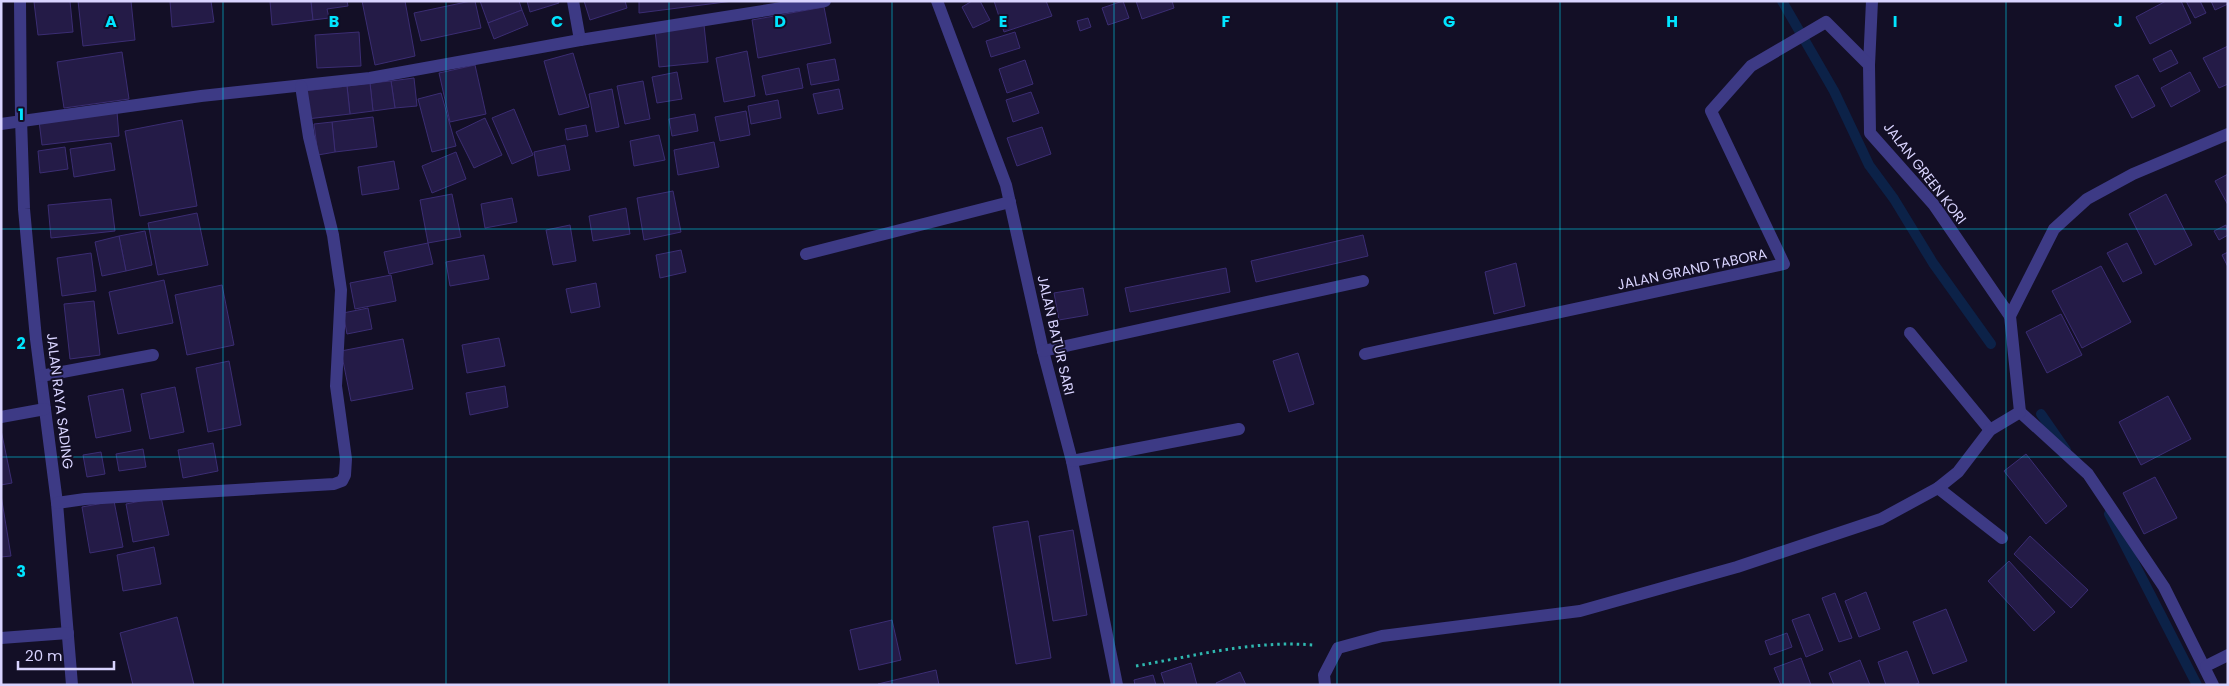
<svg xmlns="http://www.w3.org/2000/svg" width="2229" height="686" viewBox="0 0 2229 686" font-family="Poppins,sans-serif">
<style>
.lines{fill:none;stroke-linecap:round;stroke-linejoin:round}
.stream{stroke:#0c2248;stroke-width:10}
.building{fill:#241b47;stroke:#3b2d73}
.path{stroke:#2fb8b0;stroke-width:3;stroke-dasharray:2.5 4;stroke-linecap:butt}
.minor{stroke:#3d3a85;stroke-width:12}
.grid{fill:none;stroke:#00e5ff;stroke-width:1;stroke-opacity:0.55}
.labels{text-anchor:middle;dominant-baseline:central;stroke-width:4;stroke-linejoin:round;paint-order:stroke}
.street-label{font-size:14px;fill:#d9d4ff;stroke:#130f26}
.grid-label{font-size:16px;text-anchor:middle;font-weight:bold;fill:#00e5ff;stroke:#130f26;stroke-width:4;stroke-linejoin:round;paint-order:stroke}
</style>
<rect width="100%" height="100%" fill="#130f26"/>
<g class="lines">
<g class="stream">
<polyline points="1782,1 1834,91 1869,165 1894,199 1933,263 1991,344"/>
<polyline points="2041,414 2066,450"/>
<polyline points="2109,514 2197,685"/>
</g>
</g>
<g class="building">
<polygon points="70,1 73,32 38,35 34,2"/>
<polygon points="78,1 131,1 135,40 83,46"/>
<polygon points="170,1 211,1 214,22 172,27"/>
<polygon points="270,1 311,1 313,20 272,25"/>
<polygon points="311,1 347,1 348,6 327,9 329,18 313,20"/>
<polygon points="362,1 405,1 415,56 375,65"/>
<polygon points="471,1 475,1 481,28 421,41 414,13"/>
<polygon points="480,1 519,1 522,10 488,23"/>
<polygon points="527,1 558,1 559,3 530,12"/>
<polygon points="584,1 625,1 627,8 590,20"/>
<polygon points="639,1 733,1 639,13"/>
<polygon points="972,1 980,1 990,20 973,28 962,7"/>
<polygon points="994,1 1046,1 1052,16 1004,32"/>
<polygon points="1123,1 1129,18 1108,25 1102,8"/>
<polygon points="1136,1 1172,1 1174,8 1142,19"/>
<polygon points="2166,1 2181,1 2191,23 2150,44 2136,17"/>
<polygon points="2186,1 2200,1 2206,13 2195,18"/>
<polygon points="2211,1 2228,1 2228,4 2215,10"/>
<polygon points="824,7 831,43 758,58 752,20"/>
<polygon points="522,10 528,25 494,39 488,23"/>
<polygon points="1088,18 1091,27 1080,31 1077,21"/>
<polygon points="704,25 708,62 659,67 655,30"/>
<polygon points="359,32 361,66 317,68 315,35"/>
<polygon points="1015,32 1020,48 991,57 986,41"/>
<polygon points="2228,46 2228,84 2219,88 2203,58"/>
<polygon points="2171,50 2178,63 2160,72 2153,59"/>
<polygon points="747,51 755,96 724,102 716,58"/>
<polygon points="122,52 129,99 64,108 57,62"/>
<polygon points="573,53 589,107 559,115 544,61"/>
<polygon points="835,59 839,80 811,85 807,64"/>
<polygon points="1025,60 1033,84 1007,93 999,69"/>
<polygon points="475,65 486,114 450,122 439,73"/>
<polygon points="799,68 803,88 766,95 762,76"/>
<polygon points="677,72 682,99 657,103 652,77"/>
<polygon points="2190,72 2200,91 2171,107 2161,88"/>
<polygon points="2138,75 2155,106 2132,118 2115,86"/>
<polygon points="414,78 417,106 395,108 391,81"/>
<polygon points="391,81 395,108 373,111 370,83"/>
<polygon points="643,81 650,119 625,124 617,86"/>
<polygon points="370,83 373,111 350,114 347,86"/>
<polygon points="347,86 350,114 307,119 304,91"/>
<polygon points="612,89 619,127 596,132 589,94"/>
<polygon points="839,89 843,109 818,114 813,94"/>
<polygon points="1031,92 1039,113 1013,122 1006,100"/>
<polygon points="441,93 456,146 432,152 418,99"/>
<polygon points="778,100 781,118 751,124 748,106"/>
<polygon points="514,109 533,155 512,164 492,118"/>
<polygon points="746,111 750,135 720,141 715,117"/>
<polygon points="117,112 119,136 42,145 39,121"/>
<polygon points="695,114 698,131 672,136 669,119"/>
<polygon points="373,117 377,147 335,152 332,122"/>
<polygon points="485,118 502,155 474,168 456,132"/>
<polygon points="182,120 197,206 140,216 125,131"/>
<polygon points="332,122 335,152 318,155 314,124"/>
<polygon points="586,125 588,136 567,140 565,129"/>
<polygon points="1042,127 1051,154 1017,166 1007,138"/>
<polygon points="659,135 665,160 634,166 630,141"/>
<polygon points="714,142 719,167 678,175 674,150"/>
<polygon points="111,143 115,170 74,177 70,149"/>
<polygon points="565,145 570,170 538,176 534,152"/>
<polygon points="65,147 68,169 40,173 38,151"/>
<polygon points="456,152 466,179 432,193 422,166"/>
<polygon points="394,161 399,189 362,195 358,167"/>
<polygon points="2228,174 2228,205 2215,181"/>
<polygon points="673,191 681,232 644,240 637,198"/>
<polygon points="452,194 461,237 428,243 420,200"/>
<polygon points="2166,194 2192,245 2155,265 2129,214"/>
<polygon points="512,198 517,222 485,228 481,204"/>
<polygon points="111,199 115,231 51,238 48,205"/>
<polygon points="626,208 630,234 593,241 589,216"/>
<polygon points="197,213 208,265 158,275 148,223"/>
<polygon points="570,225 576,261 553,265 546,230"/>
<polygon points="2226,225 2228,235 2219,240 2214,231"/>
<polygon points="145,231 152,265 126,271 119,236"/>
<polygon points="1363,235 1368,256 1256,282 1251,261"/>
<polygon points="119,236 126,271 102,276 95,242"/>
<polygon points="428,243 433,264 389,274 384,252"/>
<polygon points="2127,243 2142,273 2123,282 2107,253"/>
<polygon points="681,250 686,272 660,278 656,255"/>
<polygon points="2228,252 2228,267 2222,255"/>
<polygon points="91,253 96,291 62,296 57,258"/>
<polygon points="484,255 489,279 450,286 446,262"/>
<polygon points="1516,263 1525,306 1494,314 1485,272"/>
<polygon points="2101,266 2131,322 2082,348 2052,291"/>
<polygon points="1226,268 1230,292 1130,312 1125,288"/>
<polygon points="391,275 396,301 355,309 350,283"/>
<polygon points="164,280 173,323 118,334 109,292"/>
<polygon points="596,283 600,307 571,313 566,289"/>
<polygon points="222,285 234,345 187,355 175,295"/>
<polygon points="1083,288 1088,315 1059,320 1054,293"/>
<polygon points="94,301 100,355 70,359 64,304"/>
<polygon points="368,308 372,329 347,334 343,313"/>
<polygon points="2061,314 2082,355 2047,373 2026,332"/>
<polygon points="499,338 505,366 467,373 462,345"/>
<polygon points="403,339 413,389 351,401 341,351"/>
<polygon points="1298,353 1314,404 1289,412 1273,361"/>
<polygon points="229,361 241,425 208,432 196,368"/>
<polygon points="505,386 508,407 470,415 466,393"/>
<polygon points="175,387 184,432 150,439 141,394"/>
<polygon points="123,389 131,431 96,438 88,396"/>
<polygon points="2168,396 2191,439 2141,465 2119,422"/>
<polygon points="1,430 12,483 1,485"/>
<polygon points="213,443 218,471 183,478 178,450"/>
<polygon points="143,449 146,467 119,471 116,454"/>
<polygon points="101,452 105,474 87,477 83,455"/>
<polygon points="2026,454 2067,506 2046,524 2004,471"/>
<polygon points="2155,477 2177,518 2144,534 2123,493"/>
<polygon points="1,495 11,556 1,557"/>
<polygon points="161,497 169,535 133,542 126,504"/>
<polygon points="114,501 123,547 90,553 82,507"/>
<polygon points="1028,521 1051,658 1016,664 993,527"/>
<polygon points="1073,530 1087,615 1053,621 1039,536"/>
<polygon points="2030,536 2088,590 2071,608 2014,554"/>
<polygon points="154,547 161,584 123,591 117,555"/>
<polygon points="2009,561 2055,612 2034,631 1988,581"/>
<polygon points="1866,592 1880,629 1859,637 1845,601"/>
<polygon points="1835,593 1852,638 1839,642 1822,598"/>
<polygon points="1946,609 1967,661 1933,674 1913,622"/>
<polygon points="1809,614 1823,650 1806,657 1792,620"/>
<polygon points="177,617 194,685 133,685 120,633"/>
<polygon points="892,620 901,660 859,670 850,630"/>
<polygon points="1787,633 1792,647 1770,655 1765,641"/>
<polygon points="1907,651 1919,683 1914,685 1886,685 1878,662"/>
<polygon points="1801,658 1811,685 1781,685 1774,668"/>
<polygon points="1860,660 1870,685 1834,685 1829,673"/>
<polygon points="1191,663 1197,685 1165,685 1161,673"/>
<polygon points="936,670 939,685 878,684"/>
<polygon points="1240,672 1246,685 1217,685 1216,683"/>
<polygon points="1153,675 1156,685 1135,685 1134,680"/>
</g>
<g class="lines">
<path class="path" d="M 1136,666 C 1194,656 1254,640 1313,645"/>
<g class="minor">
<polyline points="20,1 21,119 24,209 36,339 57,503 72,685"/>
<polyline points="573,1 580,40"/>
<polyline points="937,1 1006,185 1043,351 1072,461 1117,685"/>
<polyline points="1872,1 1869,65 1870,133 1934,205 2010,316"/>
<polyline points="1,124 201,96 370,78 580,40 825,1"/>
<polyline points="806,254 1010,202"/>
<polyline points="1910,333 1990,430"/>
<polyline points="1043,351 1363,281"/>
<polyline points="1365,354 1784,264 1711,111 1751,66 1826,22 1869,65"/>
<polyline points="41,376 153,355"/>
<polyline points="2020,412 2088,474 2164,587 2213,685"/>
<polyline points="1,417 45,409"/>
<polyline points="1072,461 1239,429"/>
<polyline points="1938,488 2002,538"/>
<polyline points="57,503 85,499 334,484 342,481 345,475 346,459 336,386 341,290 333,235 309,137 301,86"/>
<polyline points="1,638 68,633"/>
<polyline points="2206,666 2228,655"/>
<polyline points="1325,685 1324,675 1338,648 1382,636 1580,611 1737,567 1881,519 1938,488 1958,472 1990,430 2020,412 2010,316 2054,229 2087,199 2133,174 2228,134"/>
</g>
</g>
<path class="grid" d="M 223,1 L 223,685M 446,1 L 446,685M 669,1 L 669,685M 892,1 L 892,685M 1114,1 L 1114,685M 1337,1 L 1337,685M 1560,1 L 1560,685M 1783,1 L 1783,685M 2006,1 L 2006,685M 1,229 L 2228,229M 1,457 L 2228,457"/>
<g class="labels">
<g class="street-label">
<text transform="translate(1925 173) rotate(52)">JALAN GREEN KORI</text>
<text transform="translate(1692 269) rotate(-12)">JALAN GRAND TABORA</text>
<text transform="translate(1056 335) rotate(77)">JALAN BATUR SARI</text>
<text transform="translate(60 401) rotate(83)">JALAN RAYA SADING</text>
</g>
</g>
<g class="grid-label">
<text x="111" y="27">A</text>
<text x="334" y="27">B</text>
<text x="557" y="27">C</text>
<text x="780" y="27">D</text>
<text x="1003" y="27">E</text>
<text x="1226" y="27">F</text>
<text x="1449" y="27">G</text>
<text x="1672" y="27">H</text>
<text x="1895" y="27">I</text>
<text x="2118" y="27">J</text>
<text x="21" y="120">1</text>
<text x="21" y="349">2</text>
<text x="21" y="577">3</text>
</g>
<rect width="2229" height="686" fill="none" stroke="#d9d4ff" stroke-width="5"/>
<path d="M18 661v8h96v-8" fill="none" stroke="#d9d4ff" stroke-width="2.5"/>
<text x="25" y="661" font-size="15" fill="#d9d4ff" stroke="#130f26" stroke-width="4" paint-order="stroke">20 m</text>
</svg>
